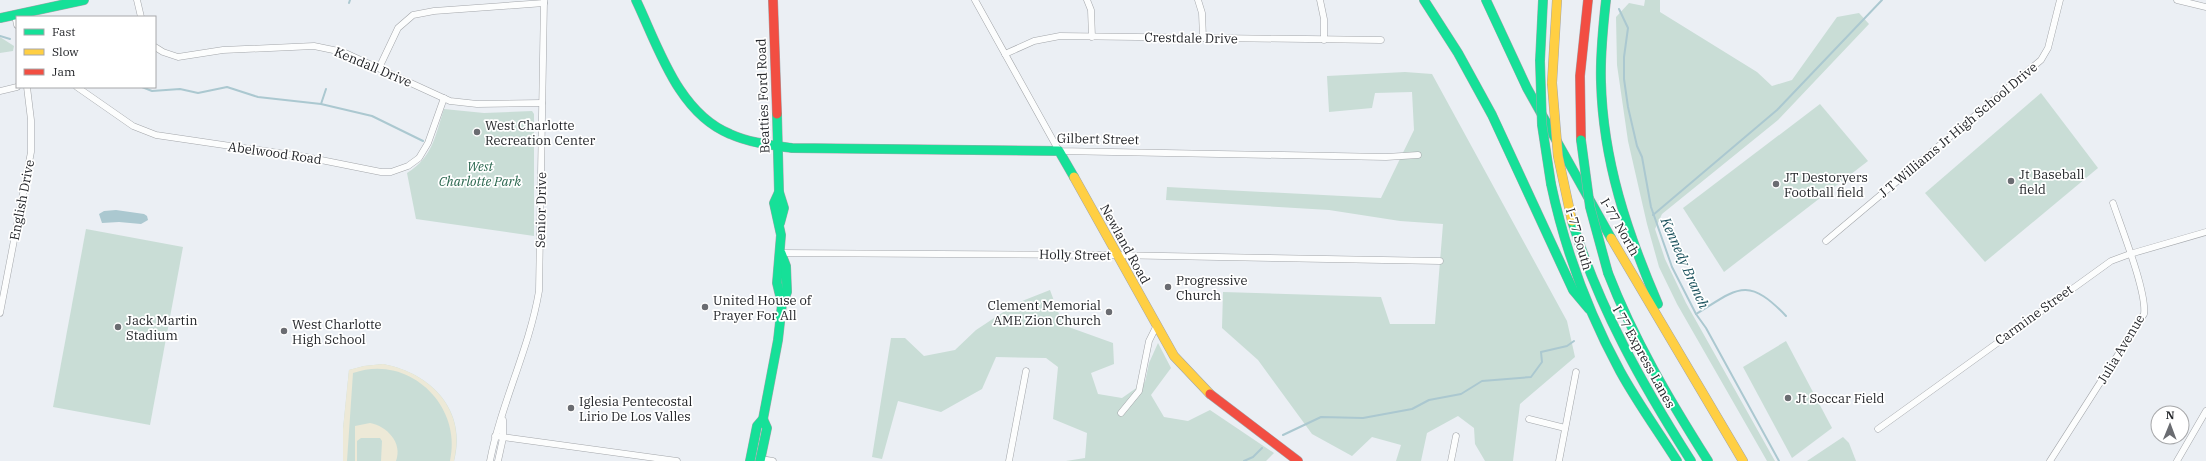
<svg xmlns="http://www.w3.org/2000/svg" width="2206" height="461" viewBox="0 0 2206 461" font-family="'IBM Plex Serif',serif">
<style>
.green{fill:#c9ddd6}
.sand{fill:#ede9d7}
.water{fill:#abc8d0}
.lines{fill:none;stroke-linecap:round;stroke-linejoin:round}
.stream{stroke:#abc8d0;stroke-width:2}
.street-casing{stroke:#a3a6aa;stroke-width:7}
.fast-casing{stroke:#a3a6aa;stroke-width:10}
.slow-casing{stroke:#a3a6aa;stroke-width:10}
.jam-casing{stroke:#a3a6aa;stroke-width:10}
.street{stroke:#fcfdfd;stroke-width:6}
.fast{stroke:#16e098;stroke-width:9}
.slow{stroke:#ffcf43;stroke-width:9}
.jam{stroke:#f24e42;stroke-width:9}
.fast-bridge-casing{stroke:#a3a6aa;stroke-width:10;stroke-linecap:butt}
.slow-bridge-casing{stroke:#a3a6aa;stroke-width:10;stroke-linecap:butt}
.fast-bridge{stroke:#16e098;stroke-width:9}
.slow-bridge{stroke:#ffcf43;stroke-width:9}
.poi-dot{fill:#6a6c71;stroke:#fff;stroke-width:1.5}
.labels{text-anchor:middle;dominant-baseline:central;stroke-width:3.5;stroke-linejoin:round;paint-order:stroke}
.street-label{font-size:13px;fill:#24262a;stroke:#fff}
.poi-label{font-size:13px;fill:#24262a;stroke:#fff;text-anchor:start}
.park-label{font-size:13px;font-style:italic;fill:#27644c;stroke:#fff}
.water-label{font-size:14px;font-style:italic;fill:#164e59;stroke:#fff}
</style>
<rect width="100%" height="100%" fill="#ebeff4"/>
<g class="green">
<polygon points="1645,0 1660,0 1660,12 1757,72 1772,86 1792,80 1837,17 1859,13 1869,24 1778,120 1662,214 1655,229 1665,259 1686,303 1775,461 1767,461 1677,304 1659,267 1647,224 1628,141 1617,65 1616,17 1629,3 1644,6"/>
<polygon points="0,37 14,46 13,51 0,53"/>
<polygon points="1405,72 1432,74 1567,321 1575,357 1520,404 1513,461 1485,461 1475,444 1474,428 1458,416 1427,433 1421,461 1396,461 1401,445 1372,437 1352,456 1312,434 1258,360 1222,328 1223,292 1381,297 1390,324 1435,324 1443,224 1400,221 1329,210 1166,200 1167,187 1381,198 1414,130 1412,92 1375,93 1372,108 1329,112 1327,76"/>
<polygon points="2041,93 2098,168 1985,262 1925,193"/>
<polygon points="1820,104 1868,161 1724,272 1683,208"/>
<path d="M 444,109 L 484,113 L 532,111 L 534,114 L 534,236 L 416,219 L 407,173 C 433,157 435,136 444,109 Z"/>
<polygon points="86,229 183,247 150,425 53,407"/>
<polygon points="1050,290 1063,325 1113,343 1114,364 1091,373 1098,394 1122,398 1145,382 1149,363 1158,343 1171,368 1151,395 1164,417 1188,421 1210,410 1274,453 1266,461 1066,461 1085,458 1087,433 1053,419 1058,367 1046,358 996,357 982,389 941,412 898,401 882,459 872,457 891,338 905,338 924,356 955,350 976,330 1017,303"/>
<polygon points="1786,341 1832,428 1792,458 1743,367"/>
<path d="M 383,364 C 431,373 467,410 454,461 L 343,461 L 343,429 L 349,370 L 364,366 Z"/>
<polygon points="1843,437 1849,443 1856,461 1807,461"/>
</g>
<g class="sand">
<path d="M 383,364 C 431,373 467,410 454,461 L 450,461 C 463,405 408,353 353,373 L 347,461 L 343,461 L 343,429 L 349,370 L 364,366 Z"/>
<path d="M 370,423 C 387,426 403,443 396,461 L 381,461 L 382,441 L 380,438 L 361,438 L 357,441 L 357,461 L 355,461 L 355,426 Z"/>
</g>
<polygon class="water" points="116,210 144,214 147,216 148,220 141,224 119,222 102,223 99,214 104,211"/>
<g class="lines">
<g class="stream">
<polyline points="349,3 350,0"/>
<polyline points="1619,9 1628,28 1624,57 1624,79 1628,107 1637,146 1642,157 1651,207 1672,267 1696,314 1706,328 1779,461"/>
<polyline points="0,36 10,39"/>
<polyline points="142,87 152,91 180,89 198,93 227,87 258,97 321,104 372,116 423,141"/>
<polyline points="321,104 326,89"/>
<polyline points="1653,215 1777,110 1882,0"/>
<path d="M 1696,314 C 1737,289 1747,275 1786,316"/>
<polyline points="1283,435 1321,417 1363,418 1412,409 1429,400 1461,394 1482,381 1531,377 1542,362 1541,352 1567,346 1574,341"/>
<polyline points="1244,461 1253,457 1262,448"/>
</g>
<defs>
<g id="street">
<polyline points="137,0 141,17"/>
<polyline points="975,0 1059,151 1386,157 1418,155"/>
<polyline points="1087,0 1091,10 1092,37"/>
<polyline points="1198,0 1202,13 1203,38"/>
<polyline points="1320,0 1324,19 1324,40"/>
<polyline points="2177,0 2206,7"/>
<polyline points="15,15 17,25"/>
<polyline points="155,47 163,52 178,57 223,50 314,46 343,52 450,101 477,104 542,103"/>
<polyline points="1005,54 1034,41 1060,36 1381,40"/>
<polyline points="379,68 398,28 413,15 434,11 544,3"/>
<polyline points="77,87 133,126 156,135 306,157 381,172 391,172 408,166 419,158 428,143 444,98"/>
<polyline points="0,91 17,87"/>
<polyline points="1826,241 2041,60 2048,48 2060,0"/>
<polyline points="781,253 1110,255 1440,261"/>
<polyline points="0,313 31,152 31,120 27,87"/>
<polyline points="1121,413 1139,391 1149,341 1156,327"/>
<polyline points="1529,419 1565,428"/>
<polyline points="1878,429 2111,261 2130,254 2206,232"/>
<polyline points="495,436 677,461"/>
<polyline points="761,459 773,461"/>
<path d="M 490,461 C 501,403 529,350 539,291 L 544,0"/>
<polyline points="498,461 503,438 503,420"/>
<polyline points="1009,461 1026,371"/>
<polyline points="1451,461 1456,436"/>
<polyline points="1559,461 1576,372"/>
<path d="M 2050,461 L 2144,314 C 2147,292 2121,227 2113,203"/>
<polyline points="2177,461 2206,411"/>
</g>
<g id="fast">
<path d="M 636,0 C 658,46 678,113 730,134 C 750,143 771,145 792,148 L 1059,151 L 1074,177"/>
<polyline points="1424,0 1458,53 1492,115 1573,290 1589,309"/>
<polyline points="1486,0 1527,88 1611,238"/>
<path d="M 1606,0 C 1603,27 1600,54 1601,82 C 1603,161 1627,232 1658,304"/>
<polyline points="0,18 84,0"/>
<polyline points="1540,61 1543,0"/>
<polyline points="777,114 779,192 784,208 780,223"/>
<path d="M 1551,184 C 1565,250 1588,312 1620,371 C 1637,402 1658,431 1677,461"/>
<polyline points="779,192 774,203 781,235 777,283 782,304"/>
<path d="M 1572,221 C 1599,308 1642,384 1691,461"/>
<path d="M 1608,273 C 1634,340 1670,401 1708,461"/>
<polyline points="750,461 757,426 763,419 778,340 782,304 787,292 786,266 781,253"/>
<polyline points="760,461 767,428 763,419"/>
</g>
<g id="slow">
<polyline points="1552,83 1557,0"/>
<polyline points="1074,177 1174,356 1210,394"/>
<polyline points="1611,238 1743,461"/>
</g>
<g id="jam">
<polyline points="773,0 777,114"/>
<polyline points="1581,140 1580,76 1588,0"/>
<polyline points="1210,394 1298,461"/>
</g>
</defs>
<use href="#street" class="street-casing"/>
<use href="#fast" class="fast-casing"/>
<use href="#slow" class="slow-casing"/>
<use href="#jam" class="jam-casing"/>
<use href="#street" class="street"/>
<use href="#fast" class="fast"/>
<use href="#slow" class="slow"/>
<use href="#jam" class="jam"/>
<defs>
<g id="fast-bridge">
<polyline points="1540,61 1542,125 1551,184"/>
<polyline points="1581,140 1590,207 1608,273"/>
</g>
<polyline id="slow-bridge" points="1552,83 1558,156 1572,221"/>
</defs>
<use href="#fast-bridge" class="fast-bridge-casing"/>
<use href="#slow-bridge" class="slow-bridge-casing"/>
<use href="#fast-bridge" class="fast-bridge"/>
<use href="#slow-bridge" class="slow-bridge"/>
</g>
<g class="poi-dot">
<circle cx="477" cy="132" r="4"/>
<circle cx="2011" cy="181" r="4"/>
<circle cx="1776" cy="184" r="4"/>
<circle cx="1168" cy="287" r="4"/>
<circle cx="705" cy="307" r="4"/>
<circle cx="1109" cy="312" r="4"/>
<circle cx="118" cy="327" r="4"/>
<circle cx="284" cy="331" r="4"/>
<circle cx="1788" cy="398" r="4"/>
<circle cx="571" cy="408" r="4"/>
</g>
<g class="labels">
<g class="street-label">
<text transform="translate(1191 38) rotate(1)">Crestdale Drive</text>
<text transform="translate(373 67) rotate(23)">Kendall Drive</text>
<text transform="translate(763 96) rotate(-92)">Beatties Ford Road</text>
<text transform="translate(1958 130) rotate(-40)">J T Williams Jr High School Drive</text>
<text transform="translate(1098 139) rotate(1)">Gilbert Street</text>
<text transform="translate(275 153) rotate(8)">Abelwood Road</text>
<text transform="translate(22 200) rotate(-79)">English Drive</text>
<text transform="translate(541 210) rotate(-89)">Senior Drive</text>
<text transform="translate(1620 227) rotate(60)">I-77 North</text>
<text transform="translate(1579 239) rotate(74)">I-77 South</text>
<text transform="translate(1125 244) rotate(61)">Newland Road</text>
<text transform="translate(1075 255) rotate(1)">Holly Street</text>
<text transform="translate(2034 315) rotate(-36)">Carmine Street</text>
<text transform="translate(2121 349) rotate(-59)">Julia Avenue</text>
<text transform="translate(1644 357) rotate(61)">I 77 Express Lanes</text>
</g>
<g class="poi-label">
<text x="485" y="125">West Charlotte<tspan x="485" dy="15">Recreation Center</tspan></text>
<text x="2019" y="174">Jt Baseball<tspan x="2019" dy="15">field</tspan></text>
<text x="1784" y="177">JT Destoryers<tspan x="1784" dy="15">Football field</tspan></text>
<text x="1176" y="280">Progressive<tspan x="1176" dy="15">Church</tspan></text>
<text x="713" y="300">United House of<tspan x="713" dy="15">Prayer For All</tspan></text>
<text x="1101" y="305" text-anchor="end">Clement Memorial<tspan x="1101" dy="15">AME Zion Church</tspan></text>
<text x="126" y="320">Jack Martin<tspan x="126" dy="15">Stadium</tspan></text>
<text x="292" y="324">West Charlotte<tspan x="292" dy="15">High School</tspan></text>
<text x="1796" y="398">Jt Soccar Field</text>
<text x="579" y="401">Iglesia Pentecostal<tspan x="579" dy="15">Lirio De Los Valles</tspan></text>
</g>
<g class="park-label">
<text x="480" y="166">West<tspan x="480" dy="15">Charlotte Park</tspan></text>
</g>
<g class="water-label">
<text transform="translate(1685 263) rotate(66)">Kennedy Branch</text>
</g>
</g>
<rect x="16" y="16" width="140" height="72" fill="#ffffff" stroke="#a7a8aa"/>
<rect x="24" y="29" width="20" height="6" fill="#16e098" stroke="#a7a8aa"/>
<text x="52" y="36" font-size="12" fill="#24262a">Fast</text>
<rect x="24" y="49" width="20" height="6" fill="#ffcf43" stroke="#a7a8aa"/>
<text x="52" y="56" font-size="12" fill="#24262a">Slow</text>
<rect x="24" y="69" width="20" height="6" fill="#f24e42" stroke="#a7a8aa"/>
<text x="52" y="76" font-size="12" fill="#24262a">Jam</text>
<g transform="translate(2170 425) rotate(1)"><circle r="19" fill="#ffffff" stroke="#a7a8aa"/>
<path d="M0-3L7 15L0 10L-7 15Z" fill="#6a6c71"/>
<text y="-6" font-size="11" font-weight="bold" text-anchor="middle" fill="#24262a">N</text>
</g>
</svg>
